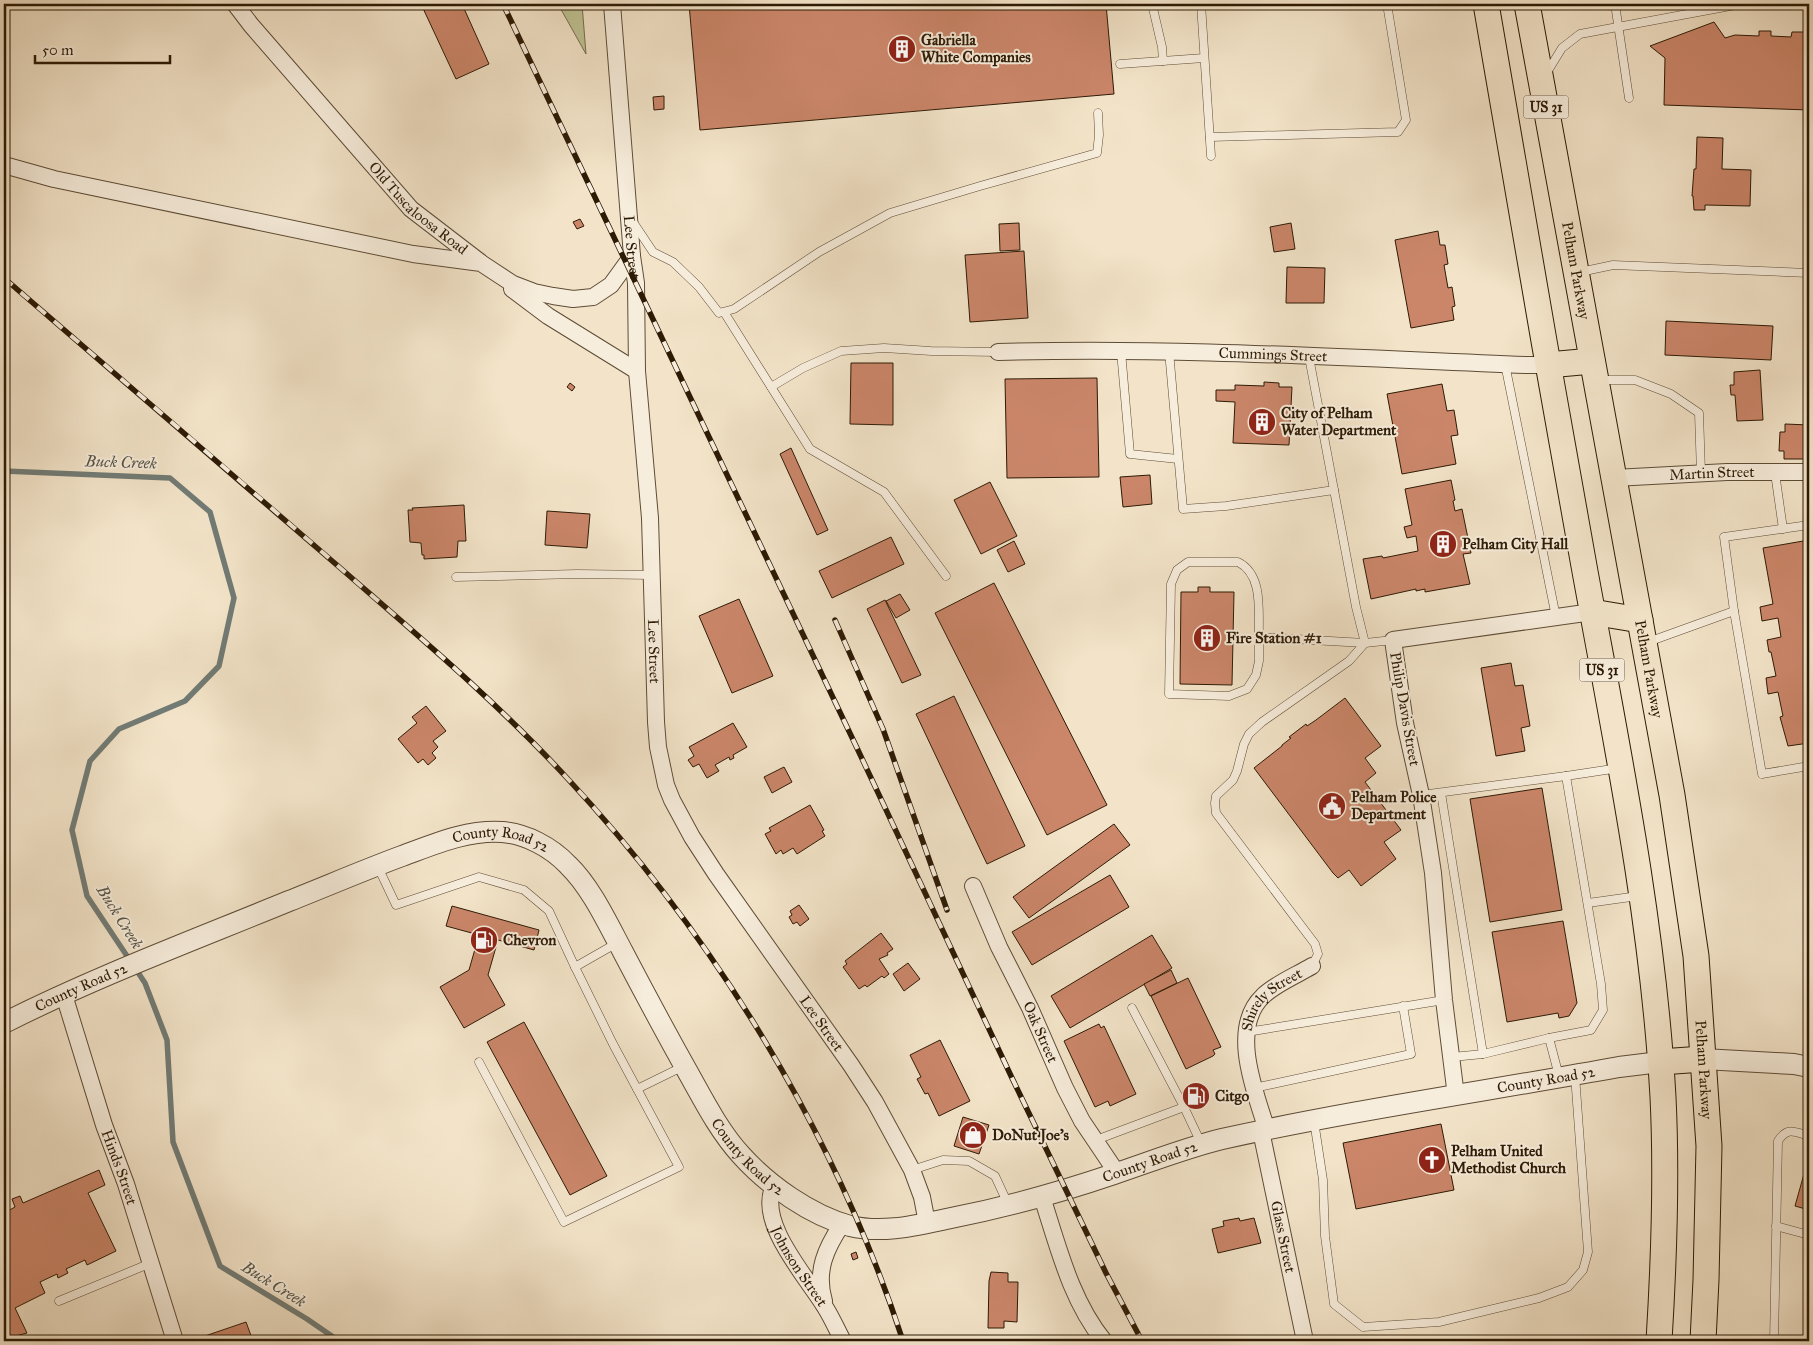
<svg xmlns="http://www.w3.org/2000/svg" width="1813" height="1345" viewBox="0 0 1813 1345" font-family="'IM FELL Great Primer',serif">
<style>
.green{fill:#bfc394;stroke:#766e4c}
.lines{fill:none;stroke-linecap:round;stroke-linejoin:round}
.stream{stroke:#717b75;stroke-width:5.5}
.building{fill:#cb866a;stroke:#2d1a05}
.service-casing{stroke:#5e4c36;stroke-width:9}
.minor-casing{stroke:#5e4c36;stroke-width:18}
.tertiary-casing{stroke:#5e4c36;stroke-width:22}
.primary-casing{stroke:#2d1a05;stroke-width:27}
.service{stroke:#f7eddc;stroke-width:8}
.minor{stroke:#f7eddc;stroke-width:16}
.tertiary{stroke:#f7eddc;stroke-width:20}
.primary{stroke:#f3e4c9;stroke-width:25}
.rail-casing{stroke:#2d1a05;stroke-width:5.5}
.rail{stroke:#f7eddc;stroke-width:4;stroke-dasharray:11;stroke-linecap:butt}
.labels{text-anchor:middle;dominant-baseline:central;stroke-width:4;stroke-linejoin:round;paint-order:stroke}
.shield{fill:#f7eddc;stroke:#6a5946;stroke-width:1}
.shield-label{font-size:14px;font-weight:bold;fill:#2d1a05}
.poi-label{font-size:15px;font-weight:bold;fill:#2d1a05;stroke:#f7eddc;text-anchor:start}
.street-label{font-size:15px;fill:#2d1a05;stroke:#f7eddc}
.water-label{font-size:16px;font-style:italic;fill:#555346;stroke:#f7eddc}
</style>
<rect width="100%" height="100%" fill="#f3e4c9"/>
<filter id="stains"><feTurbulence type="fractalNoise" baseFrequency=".004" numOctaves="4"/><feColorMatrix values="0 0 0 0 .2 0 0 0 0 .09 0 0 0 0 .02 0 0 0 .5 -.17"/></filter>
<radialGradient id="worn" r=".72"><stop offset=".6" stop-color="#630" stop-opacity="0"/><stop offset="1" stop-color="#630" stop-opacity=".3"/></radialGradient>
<polygon class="green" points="558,4 582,4 586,54"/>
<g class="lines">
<polyline class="stream" points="4,471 170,478 210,512 234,598 219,666 185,701 119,729 90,761 72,830 87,896 145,983 167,1040 173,1142 220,1266 307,1319 339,1341"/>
</g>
<g class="building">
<polygon points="421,4 462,4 489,64 456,79"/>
<polygon points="689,4 1106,4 1114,94 700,130"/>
<polygon points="1714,22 1725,38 1735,35 1759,36 1759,31 1771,31 1771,36 1791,37 1792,32 1804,32 1804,37 1809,37 1809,110 1664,105 1665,58 1650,46"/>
<polygon points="664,96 664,109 654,110 653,97"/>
<polygon points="1697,137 1723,138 1722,169 1751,170 1750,206 1705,205 1705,210 1694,210 1693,196 1692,196 1694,169 1696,169"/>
<polygon points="580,219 584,226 577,229 573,222"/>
<polygon points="1019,223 1020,250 1000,251 999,224"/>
<polygon points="1291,223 1295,249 1274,252 1270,227"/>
<polygon points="1438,231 1440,245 1445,245 1448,264 1444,265 1448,288 1452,287 1455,306 1452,307 1454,320 1411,328 1395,240"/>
<polygon points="1024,251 1028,318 970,322 965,255"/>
<polygon points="1287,267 1325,268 1324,303 1286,303"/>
<polygon points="1666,321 1773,326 1771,360 1665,355"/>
<polygon points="851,363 893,363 893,425 850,424"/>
<polygon points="1760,370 1763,420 1737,421 1735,395 1731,395 1730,385 1734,385 1734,372"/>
<polygon points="1097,378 1099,477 1007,478 1005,379"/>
<polygon points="1264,382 1279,383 1279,387 1292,387 1289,445 1233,443 1235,402 1216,401 1216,390 1235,390 1235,385 1264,386"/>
<polygon points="570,383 575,387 572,391 567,387"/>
<polygon points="1442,384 1447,411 1454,410 1458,435 1451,436 1456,464 1402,474 1387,394"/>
<polygon points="1785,424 1809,425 1809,459 1784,459 1784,451 1779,451 1780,432 1785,432"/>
<polygon points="791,448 828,530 817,535 780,454"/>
<polygon points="1150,475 1152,504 1123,507 1120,477"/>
<polygon points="1451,480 1455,500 1453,501 1455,511 1462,509 1471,553 1463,554 1470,584 1425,592 1425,589 1416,591 1416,589 1371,599 1363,559 1382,556 1383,558 1418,551 1416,536 1407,538 1404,527 1412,525 1405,489"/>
<polygon points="990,482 1017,536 981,554 954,500"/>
<polygon points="464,505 466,541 458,541 457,557 424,559 424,555 422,555 421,543 410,542 408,510 413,510 412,508"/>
<polygon points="547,511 590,514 587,548 545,545"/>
<polygon points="891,537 904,564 832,598 819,571"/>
<polygon points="1809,540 1809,743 1788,746 1780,717 1783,716 1778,692 1768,694 1766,678 1776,676 1771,652 1769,652 1767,640 1781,637 1778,618 1762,621 1760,607 1773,604 1763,548"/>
<polygon points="1014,541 1025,564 1008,572 997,550"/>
<polygon points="994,583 1107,805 1047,835 935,613"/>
<polygon points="1198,587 1210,587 1210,592 1234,592 1232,685 1180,684 1181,592 1198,592"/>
<polygon points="900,594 910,610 896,618 886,601"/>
<polygon points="739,599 773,676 732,693 699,616"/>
<polygon points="885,600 921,675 902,683 867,609"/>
<polygon points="1511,663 1515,686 1523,685 1530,726 1521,728 1525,751 1496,756 1481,668"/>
<polygon points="954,696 1025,846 987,864 916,714"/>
<polygon points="1345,698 1381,746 1365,758 1376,773 1365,782 1401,830 1384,842 1396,859 1361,886 1349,870 1338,878 1333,873 1254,768 1282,746 1282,745 1291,738 1289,737 1306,724 1307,726 1316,720"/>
<polygon points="426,706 446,731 433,741 438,747 432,753 436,758 428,765 423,759 418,763 398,739 417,723 412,717"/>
<polygon points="733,723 747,747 733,755 734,758 730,760 729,757 715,765 719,771 707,778 699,764 693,767 688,760 694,756 689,747"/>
<polygon points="784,767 792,782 772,793 764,777"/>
<polygon points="1542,788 1562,910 1490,922 1470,799"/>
<polygon points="810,805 824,830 822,831 825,836 797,854 793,848 783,854 781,850 776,854 765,834 771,831 769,828"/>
<polygon points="1114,824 1130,845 1029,918 1013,897"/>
<polygon points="1110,875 1129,907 1032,965 1012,932"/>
<polygon points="799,905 809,919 800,926 797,922 793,924 789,917 792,915 790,911"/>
<polygon points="452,906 539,930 534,950 498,940 488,975 505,1005 464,1028 440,987 469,970 479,935 446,926"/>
<polygon points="1563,921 1577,1003 1569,1016 1559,1018 1558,1013 1507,1022 1492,932"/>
<polygon points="881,933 893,949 887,953 888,955 879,959 889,974 884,978 882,976 867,987 865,985 859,989 843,967 847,964 845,961"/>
<polygon points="1152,935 1172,968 1070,1028 1051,996"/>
<polygon points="908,963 920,979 904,991 893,974"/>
<polygon points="1171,970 1177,983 1150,996 1144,984"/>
<polygon points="1188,978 1221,1047 1213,1050 1215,1054 1213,1056 1186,1069 1151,996"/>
<polygon points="524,1022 607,1176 570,1195 487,1042"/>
<polygon points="1099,1024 1101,1028 1104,1026 1136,1094 1110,1106 1108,1101 1095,1107 1064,1041"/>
<polygon points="940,1040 970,1101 939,1116 928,1093 925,1094 917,1079 921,1077 910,1055"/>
<polygon points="963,1117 989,1125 979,1154 954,1146"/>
<polygon points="1441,1124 1454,1190 1356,1209 1343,1143"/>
<polygon points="1809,1156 1809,1210 1795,1206"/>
<polygon points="99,1170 105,1185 88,1193 116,1251 87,1265 85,1260 66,1269 68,1273 58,1278 57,1274 40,1282 45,1293 15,1308 27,1333 4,1339 4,1210 6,1212 15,1207 12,1199 20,1196 23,1203"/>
<polygon points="1239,1218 1240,1221 1254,1218 1261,1243 1218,1253 1212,1229 1224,1226 1223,1221"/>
<polygon points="856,1252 858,1258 853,1260 851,1254"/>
<polygon points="991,1272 1008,1273 1008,1282 1018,1282 1017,1322 1004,1321 1004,1328 988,1328 989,1281"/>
<polygon points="246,1322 253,1341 203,1341 202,1337"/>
<rect x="983" y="1338" width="13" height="3"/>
</g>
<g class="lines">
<defs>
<g id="service">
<polyline points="1152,4 1162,47 1163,61"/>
<polyline points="1201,4 1211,156"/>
<polyline points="1615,4 1629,98"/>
<polyline points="1120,64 1204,58"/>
<polyline points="1546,74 1562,48 1580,34 1741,4"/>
<polyline points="1210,137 1398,132 1406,120 1387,4"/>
<polyline points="633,222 653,252 673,262 699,287 719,313 734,309 819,252 890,213 980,186 1097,153 1099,135 1098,113"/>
<polyline points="1580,272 1613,265 1809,273"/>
<polyline points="724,312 810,449 884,492 946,576"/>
<polyline points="1121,351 1130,454 1178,459"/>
<polyline points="1169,351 1183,509 1226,506 1334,490"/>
<polyline points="1309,357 1356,607 1365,643 1393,640"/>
<polyline points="1505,364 1556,617"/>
<polyline points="1600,380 1635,380 1671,394 1699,413 1701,473"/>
<polyline points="771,387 803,368 841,351 884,348 931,351 998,352"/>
<polyline points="1775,473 1783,529"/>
<polyline points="456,577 577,574 652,575"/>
<polyline points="1734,611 1724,537 1809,525"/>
<path d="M 1259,637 L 1259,661 L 1256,675 L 1247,689 L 1229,696 L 1169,694 L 1171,584 L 1177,570 L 1188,562 L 1238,562 C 1264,575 1258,612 1259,637 L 1365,643"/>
<polyline points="1648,642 1734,611 1762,774 1809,766"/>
<polyline points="1566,776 1619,768"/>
<polyline points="1441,793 1483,1054 1549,1038"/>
<polyline points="1421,795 1566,776 1601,984 1603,1010 1591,1030 1549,1038 1559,1076"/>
<polyline points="378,867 396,905 479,877 524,890 549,911 575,967 617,943"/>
<polyline points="1588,903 1638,896"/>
<polyline points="1312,966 1318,954 1315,944 1216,813 1215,803 1216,796 1233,780 1237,771 1244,744 1249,734 1262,722 1349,661 1365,643"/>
<polyline points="1247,1032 1444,1000"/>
<polyline points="1452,1057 1483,1054"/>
<polyline points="479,1062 564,1222 679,1167 613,1044 575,967"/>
<polyline points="1254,1088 1411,1054 1403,1006"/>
<polyline points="637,1089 684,1066"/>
<polyline points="1184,1107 1201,1143"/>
<polyline points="1314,1121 1323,1180 1325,1236 1334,1304 1363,1327 1439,1322 1539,1298 1568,1287 1583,1270 1588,1252 1575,1075"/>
<polyline points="1096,1140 1184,1107 1132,1008"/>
<polyline points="912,1170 943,1160 969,1161 995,1176 1008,1204"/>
<polyline points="1776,1226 1809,1235"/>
<polyline points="59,1301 151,1263"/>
<path d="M 1774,1341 L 1778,1141 C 1788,1126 1795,1132 1809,1136"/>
</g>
<g id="minor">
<path id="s1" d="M 235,4 L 251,25 L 411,209 L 480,262"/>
<path id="s2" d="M 612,4 L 632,256 L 636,283 L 637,371 L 650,518 L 656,722 L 658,747 L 666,785 L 672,800 L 692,837 L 716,874 L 851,1065 L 875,1102 L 912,1170 L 922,1197 L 927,1223"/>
<polyline points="4,165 54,179 413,254 481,263 513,284 534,292 553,296 573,299 593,297 611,285 632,256"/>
<polyline points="512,289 548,316 637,371"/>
<path id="s3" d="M 998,352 C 1174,347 1350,358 1526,365 L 1548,365"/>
<path id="s4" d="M 1614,478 L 1727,472 L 1809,472"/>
<path id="s5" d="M 973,886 L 999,947 L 1030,1008 L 1065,1088 L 1082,1121 L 1117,1173"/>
<path id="s6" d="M 64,995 L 104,1125 L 126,1184 L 175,1341"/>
<polyline points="1456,1096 1444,1000 1433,873 1421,795 1405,723 1393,640 1592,612"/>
<path id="s7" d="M 1267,1130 C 1255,1092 1229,1028 1263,996 C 1275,984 1297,975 1312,966"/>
<path id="s8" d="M 1261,1131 L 1305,1341"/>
<path id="s9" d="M 774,1186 C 756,1222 807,1277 825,1307 C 832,1318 837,1330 843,1341"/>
<path d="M 1042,1197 C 1058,1246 1071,1301 1104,1341"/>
<path d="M 824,1301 C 815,1271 826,1248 842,1224"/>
</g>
<g id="tertiary">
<path id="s10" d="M 4,1023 C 95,977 194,940 289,901 C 327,886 364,870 402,856 C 435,844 466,830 502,832 C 526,834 551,847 568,865 C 591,887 608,924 623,952 C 645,994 667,1035 690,1076 C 705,1103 720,1132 741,1155 C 768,1185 810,1215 850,1226 C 884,1234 917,1225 951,1218 C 1007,1207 1061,1192 1114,1174 C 1150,1162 1185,1148 1222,1139 C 1353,1110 1487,1091 1619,1067 L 1660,1062"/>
<polyline points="1703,1059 1794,1064 1809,1067"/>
</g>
<g id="primary">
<path d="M 1486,4 C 1518,191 1550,379 1584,566 C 1616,742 1653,918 1663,1097 C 1667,1178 1664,1260 1659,1341"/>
<path id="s11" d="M 1527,4 L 1672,795 L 1696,956 L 1709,1146 L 1706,1280 L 1703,1341"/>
<polyline points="1548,365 1592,361"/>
<polyline points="1592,612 1640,620"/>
<polyline points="1660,1062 1703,1059"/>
</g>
</defs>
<use href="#service" class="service-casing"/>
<use href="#minor" class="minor-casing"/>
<use href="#tertiary" class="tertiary-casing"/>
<use href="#primary" class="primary-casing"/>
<use href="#service" class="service"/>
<use href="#minor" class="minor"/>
<use href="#tertiary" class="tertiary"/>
<use href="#primary" class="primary"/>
<defs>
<g id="rail">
<polyline points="503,4 857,748 1012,1078 1106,1273 1142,1341"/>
<path d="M 4,278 C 115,374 227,469 338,566 C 416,634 496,701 567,778 C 715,937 836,1135 903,1341"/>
<polyline points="835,620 883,729 947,910"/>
</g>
</defs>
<use href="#rail" class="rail-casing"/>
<use href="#rail" class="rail"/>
</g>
<defs>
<symbol id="building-disc" viewBox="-11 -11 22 22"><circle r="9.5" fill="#8f2418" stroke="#f7eddc"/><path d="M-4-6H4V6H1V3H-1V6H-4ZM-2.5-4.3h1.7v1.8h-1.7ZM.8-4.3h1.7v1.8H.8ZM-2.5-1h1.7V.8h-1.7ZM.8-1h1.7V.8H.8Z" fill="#fff"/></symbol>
<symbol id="civic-disc" viewBox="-11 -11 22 22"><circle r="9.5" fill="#8f2418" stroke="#f7eddc"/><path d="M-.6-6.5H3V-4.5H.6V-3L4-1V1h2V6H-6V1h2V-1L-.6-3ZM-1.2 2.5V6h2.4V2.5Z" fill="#fff"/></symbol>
<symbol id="fuel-disc" viewBox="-11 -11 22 22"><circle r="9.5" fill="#8f2418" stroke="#f7eddc"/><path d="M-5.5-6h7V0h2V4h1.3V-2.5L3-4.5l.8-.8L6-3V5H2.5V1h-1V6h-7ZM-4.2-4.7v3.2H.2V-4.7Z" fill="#fff"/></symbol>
<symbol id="shop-disc" viewBox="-11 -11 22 22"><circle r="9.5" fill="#8f2418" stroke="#f7eddc"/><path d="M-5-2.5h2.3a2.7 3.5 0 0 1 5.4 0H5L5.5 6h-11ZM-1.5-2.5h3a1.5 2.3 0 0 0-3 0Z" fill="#fff"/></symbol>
<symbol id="church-disc" viewBox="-11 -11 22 22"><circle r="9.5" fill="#8f2418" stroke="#f7eddc"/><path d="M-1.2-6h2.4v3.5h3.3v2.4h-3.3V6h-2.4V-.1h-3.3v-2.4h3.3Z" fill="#fff"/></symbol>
</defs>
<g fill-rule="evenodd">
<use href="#building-disc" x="886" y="33" width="32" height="32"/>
<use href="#building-disc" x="1246" y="406" width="32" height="32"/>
<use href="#building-disc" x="1427" y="528" width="32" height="32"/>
<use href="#building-disc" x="1191" y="622" width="32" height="32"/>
<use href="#civic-disc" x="1316" y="790" width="32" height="32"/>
<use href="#fuel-disc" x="468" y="924" width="32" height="32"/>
<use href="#fuel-disc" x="1180" y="1080" width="32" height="32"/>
<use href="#shop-disc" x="957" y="1119" width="32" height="32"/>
<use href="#church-disc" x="1416" y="1144" width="32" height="32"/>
</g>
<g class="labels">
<g class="shield">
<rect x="1523.5" y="95.5" width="45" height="23" rx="4"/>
<rect x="1579.5" y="658.5" width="45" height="23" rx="4"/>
</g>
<g class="shield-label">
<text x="1546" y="107">US 31</text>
<text x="1602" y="670">US 31</text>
</g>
<g class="poi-label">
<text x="921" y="40">Gabriella<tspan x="921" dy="17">White Companies</tspan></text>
<text x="1281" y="413">City of Pelham<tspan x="1281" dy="17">Water Department</tspan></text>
<text x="1462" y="544">Pelham City Hall</text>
<text x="1226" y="638">Fire Station #1</text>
<text x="1351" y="797">Pelham Police<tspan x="1351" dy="17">Department</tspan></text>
<text x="503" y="940">Chevron</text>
<text x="1215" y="1096">Citgo</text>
<text x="992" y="1135">DoNut Joe's</text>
<text x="1451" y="1151">Pelham United<tspan x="1451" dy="17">Methodist Church</tspan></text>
</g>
<g class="street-label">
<text stroke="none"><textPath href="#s1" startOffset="275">Old Tuscaloosa Road</textPath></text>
<text stroke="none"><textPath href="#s2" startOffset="244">Lee Street</textPath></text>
<text stroke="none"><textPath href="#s11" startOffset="271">Pelham Parkway</textPath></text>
<text stroke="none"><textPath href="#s3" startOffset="275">Cummings Street</textPath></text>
<text stroke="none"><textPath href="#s4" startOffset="98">Martin Street</textPath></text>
<text stroke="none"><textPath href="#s2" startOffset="649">Lee Street</textPath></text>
<text stroke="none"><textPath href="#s11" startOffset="676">Pelham Parkway</textPath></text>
<text transform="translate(1405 709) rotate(80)">Philip Davis Street</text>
<text stroke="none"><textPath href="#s10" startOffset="535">County Road 52</textPath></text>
<text stroke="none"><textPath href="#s10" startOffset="85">County Road 52</textPath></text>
<text stroke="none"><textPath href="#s7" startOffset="144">Shirely Street</textPath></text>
<text stroke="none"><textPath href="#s2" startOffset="1069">Lee Street</textPath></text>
<text stroke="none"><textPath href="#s5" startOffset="161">Oak Street</textPath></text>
<text stroke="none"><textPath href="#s11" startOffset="1081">Pelham Parkway</textPath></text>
<text stroke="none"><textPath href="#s10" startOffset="1795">County Road 52</textPath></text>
<text stroke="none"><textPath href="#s10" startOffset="955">County Road 52</textPath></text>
<text stroke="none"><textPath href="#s10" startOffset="1390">County Road 52</textPath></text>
<text stroke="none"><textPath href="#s6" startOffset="181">Hinds Street</textPath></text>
<text stroke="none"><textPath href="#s8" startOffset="108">Glass Street</textPath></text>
<text stroke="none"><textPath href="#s9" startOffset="88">Johnson Street</textPath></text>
</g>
<g class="water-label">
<text transform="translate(121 462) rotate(2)">Buck Creek</text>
<text transform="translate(120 917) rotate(58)">Buck Creek</text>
<text transform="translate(274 1284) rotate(32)">Buck Creek</text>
</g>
</g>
<rect width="1813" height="1345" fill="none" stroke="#f3e4c9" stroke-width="20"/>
<rect x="5" y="5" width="1803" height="1335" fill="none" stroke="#2d1a05" stroke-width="2.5"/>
<rect x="10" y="10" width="1793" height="1325" fill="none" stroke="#2d1a05"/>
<path d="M35 55v8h135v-8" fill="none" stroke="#2d1a05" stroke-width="2.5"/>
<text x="42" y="55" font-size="15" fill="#2d1a05" stroke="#f7eddc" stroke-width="4" paint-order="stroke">50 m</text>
<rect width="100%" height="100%" filter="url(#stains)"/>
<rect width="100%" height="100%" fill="url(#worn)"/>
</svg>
